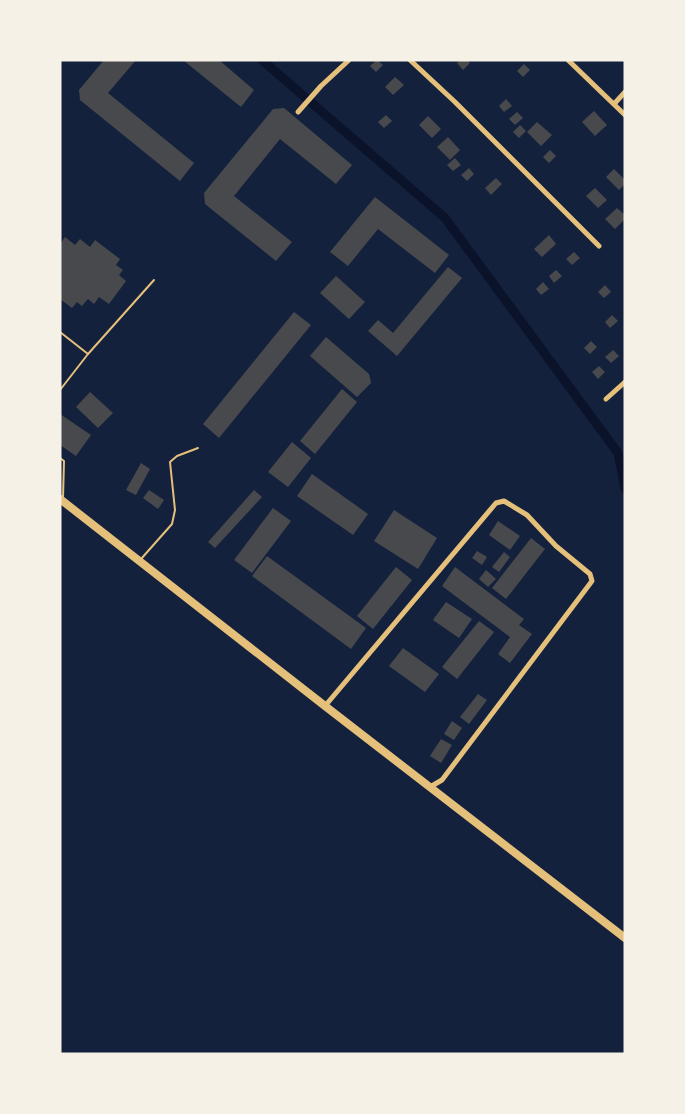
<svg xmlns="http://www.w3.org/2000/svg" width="685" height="1114" viewBox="0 0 685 1114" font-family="Barlow,sans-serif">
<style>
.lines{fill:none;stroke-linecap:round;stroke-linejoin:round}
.canal{stroke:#0b132b;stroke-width:9}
.building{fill:#48494c}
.service{stroke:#e5c07b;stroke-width:2}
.minor{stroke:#e5c07b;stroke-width:5}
.secondary{stroke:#e5c07b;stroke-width:8}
</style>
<rect width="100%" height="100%" fill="#14213d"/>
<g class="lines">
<polyline class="canal" points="262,60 445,218 618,453 625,489"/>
</g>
<g class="building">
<polygon points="104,60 136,60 108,93 194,163 180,181 80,100 79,90"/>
<polygon points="183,60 219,60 254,90 241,107"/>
<polygon points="377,60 383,65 376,72 370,66"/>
<polygon points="460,60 467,60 470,63 463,70 457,63"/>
<polygon points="524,64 530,70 523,77 517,71"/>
<polygon points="395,77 404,85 393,95 385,87"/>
<polygon points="506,99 512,106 504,112 499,106"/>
<polygon points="284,108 352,165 336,184 280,139 234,196 292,242 276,261 205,204 204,193 273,109"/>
<polygon points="594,111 607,125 595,136 582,122"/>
<polygon points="517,112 523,118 515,125 509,119"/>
<polygon points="386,115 392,121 384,128 378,122"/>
<polygon points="428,116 441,129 432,138 419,125"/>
<polygon points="537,122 552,135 541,146 527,132"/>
<polygon points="520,125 526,131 519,138 513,132"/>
<polygon points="448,137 460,150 450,160 437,147"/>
<polygon points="550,150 556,156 549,163 543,157"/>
<polygon points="455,158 461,165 453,171 447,165"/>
<polygon points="469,168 474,174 467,181 461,175"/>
<polygon points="614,169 625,180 625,184 619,190 606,177"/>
<polygon points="496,178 502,184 491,195 485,188"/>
<polygon points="595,188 607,200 598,208 586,196"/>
<polygon points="375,197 449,255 435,273 378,229 348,266 330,252"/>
<polygon points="617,208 625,215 625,219 615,229 605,219"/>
<polygon points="549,235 556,244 542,257 534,249"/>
<polygon points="65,237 75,245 80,239 90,247 95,240 120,259 116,265 123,270 119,275 126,281 109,304 99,297 94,304 88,299 82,306 77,302 72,308 60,299 60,244"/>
<polygon points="574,252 580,258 572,265 566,259"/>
<polygon points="448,267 462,278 397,356 368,331 378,320 393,333"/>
<polygon points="556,270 562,276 554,283 549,276"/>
<polygon points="336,276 365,302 349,319 320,293"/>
<polygon points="543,282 549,289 541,295 536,289"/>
<polygon points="605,285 611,292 604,298 598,292"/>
<polygon points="294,312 311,325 219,438 203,424"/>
<polygon points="612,315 618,321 610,328 605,322"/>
<polygon points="326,337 369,374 371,383 357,397 310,356"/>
<polygon points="591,341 597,347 590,354 584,348"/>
<polygon points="613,350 619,356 611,363 605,357"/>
<polygon points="599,366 605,372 598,379 592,372"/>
<polygon points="342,389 357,402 315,454 300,441"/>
<polygon points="90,392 113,413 98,428 76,407"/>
<polygon points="60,414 91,435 76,456 60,445"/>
<polygon points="292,442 311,458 288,487 268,472"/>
<polygon points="141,463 150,469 136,495 126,490"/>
<polygon points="312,474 368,514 353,535 297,496"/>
<polygon points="149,490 164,500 158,509 143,498"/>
<polygon points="254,490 262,497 215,548 208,542"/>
<polygon points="273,508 291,521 252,573 234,560"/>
<polygon points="394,510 437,538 418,569 374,541"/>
<polygon points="498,521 520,536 510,550 489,535"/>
<polygon points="531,538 545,549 506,599 492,588"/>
<polygon points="477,551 487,557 482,565 472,558"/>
<polygon points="504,552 510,557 499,572 492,567"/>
<polygon points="267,556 366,628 351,649 252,576"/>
<polygon points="396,567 412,580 373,629 357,616"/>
<polygon points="455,567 524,619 519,625 532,634 510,663 498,654 510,637 442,586"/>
<polygon points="486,570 496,579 488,587 479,579"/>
<polygon points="446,602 472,619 459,638 433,620"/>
<polygon points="479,621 494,632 457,679 442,667"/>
<polygon points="403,648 439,674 425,692 389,666"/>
<polygon points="478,694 487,700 469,724 460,717"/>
<polygon points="452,721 462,728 454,740 444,734"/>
<polygon points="441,739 452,745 441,763 430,756"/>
</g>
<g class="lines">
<g class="service">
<polyline points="60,332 88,354"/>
<polyline points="60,390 88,354 154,280"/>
<polyline points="60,458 64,461 63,498"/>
<polyline points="141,559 172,524 175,510 170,462 177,456 198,448"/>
</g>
<g class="minor">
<polyline points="410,60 455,102 599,246"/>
<polyline points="568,60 625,115"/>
<polyline points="614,104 625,92"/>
<polyline points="298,112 321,86 349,60"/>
<polyline points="606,399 625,382"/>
<polyline points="325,706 496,503 504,501 527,515 556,546 590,574 592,581 442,780 430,787"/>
</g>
<polyline class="secondary" points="60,499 325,706 625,938"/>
</g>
<rect width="685" height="1114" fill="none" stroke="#f6f1e7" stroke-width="123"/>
</svg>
